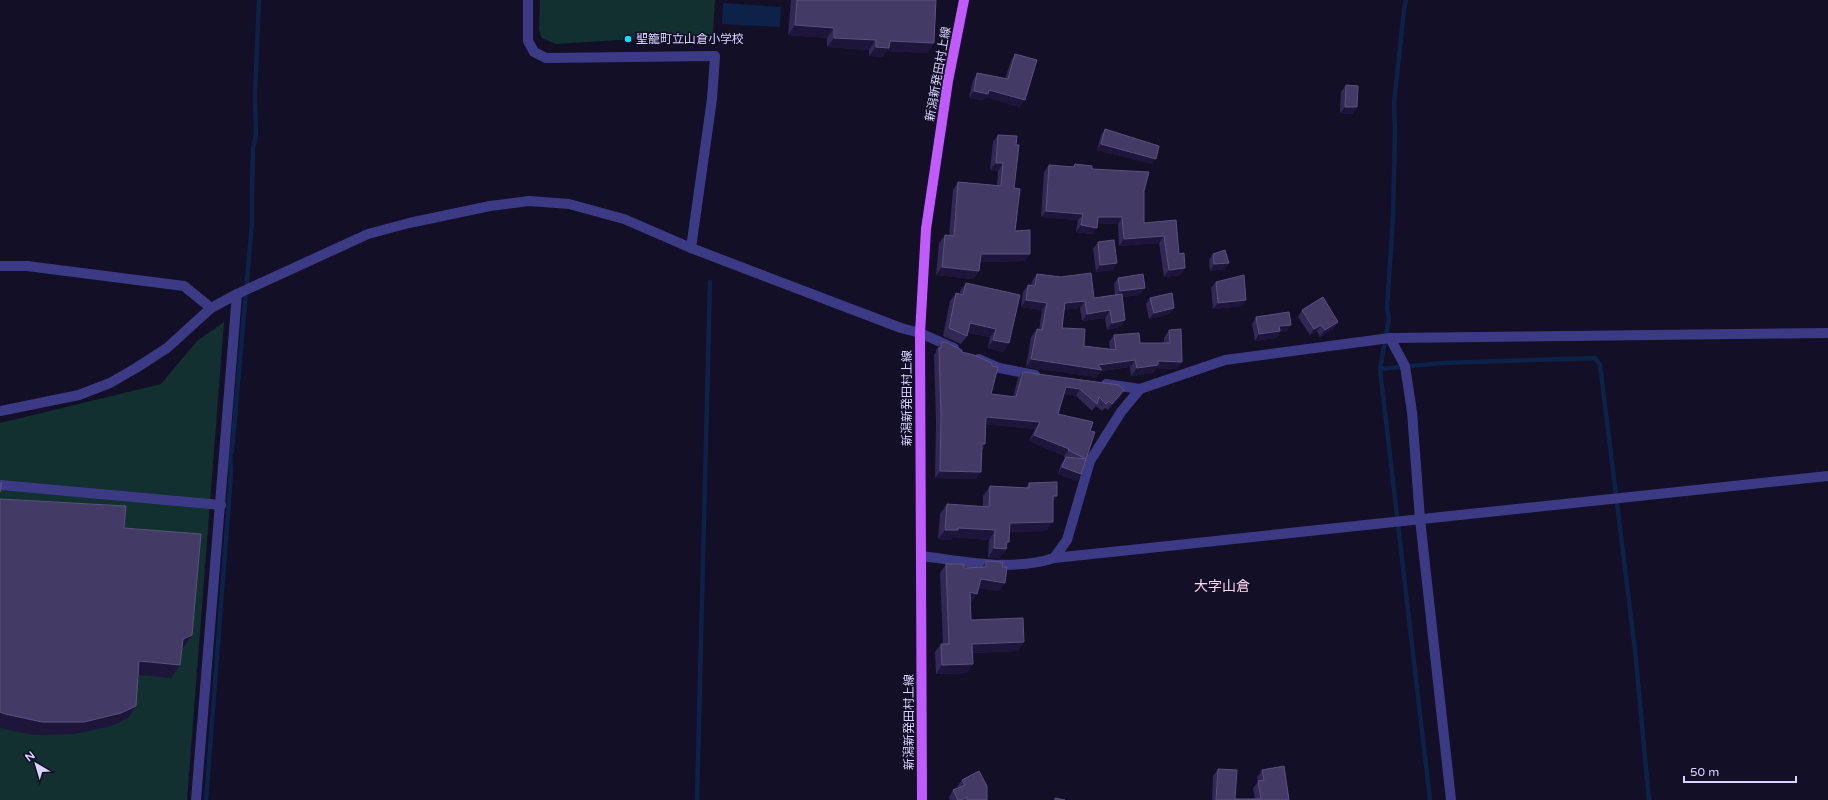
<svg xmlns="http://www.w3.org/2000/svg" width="1828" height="800" viewBox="0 0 1828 800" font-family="'Varela Round','Noto Sans JP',sans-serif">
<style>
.green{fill:#12302f}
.water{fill:#0c2248}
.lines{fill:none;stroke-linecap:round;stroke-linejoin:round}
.stream{stroke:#0c2248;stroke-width:4.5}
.minor{stroke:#3d3a85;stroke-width:10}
.major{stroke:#c25bff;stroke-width:10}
.wall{fill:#312854}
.shaded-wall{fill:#1d163a}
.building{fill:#433a66;stroke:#5a527e}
.poi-dot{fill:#00e5ff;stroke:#130f26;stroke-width:1.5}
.labels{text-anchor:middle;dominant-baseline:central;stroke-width:3;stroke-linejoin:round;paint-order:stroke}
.poi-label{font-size:12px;fill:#d9d4ff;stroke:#130f26;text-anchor:start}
.street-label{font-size:12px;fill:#d9d4ff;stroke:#130f26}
.quarter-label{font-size:14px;fill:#ffd6f0;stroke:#130f26}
</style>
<rect width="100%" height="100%" fill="#130f26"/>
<g class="green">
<polygon points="540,0 715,0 713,34 556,44 542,38 539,30"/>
<polygon points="224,322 187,800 0,800 0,423 161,384 197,341"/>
</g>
<polygon class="water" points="723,3 781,7 780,27 722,24"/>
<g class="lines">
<g class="stream">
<polyline points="1406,0 1404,10 1394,103 1395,132 1393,216 1387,310 1389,318 1380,369 1430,800"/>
<polyline points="1380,369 1442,363 1595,358 1600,365 1635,650 1649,800"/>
<polyline points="206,800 231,474 230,454 232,451 252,223 252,195 253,149 256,134 255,94 259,0"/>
<polyline points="697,800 710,282"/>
</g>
<g class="minor">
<polyline points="528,0 528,41 534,52 546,58 715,56 712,99 691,248"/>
<polyline points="0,266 27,266 184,286 211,308"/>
<polyline points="1390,338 1405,366 1412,412 1420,519 1451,800"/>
<polyline points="979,359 999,368 1035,375"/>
<polyline points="1106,384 1140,389 1225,360 1390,338 1828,333"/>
<polyline points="0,411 79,395 110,383 136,368 167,348 211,308 237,294 368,234 409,223 490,206 529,201 569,204 624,219 691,248 901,328 920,333 954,348"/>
<polyline points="0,485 221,505"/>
<path d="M 921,556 C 964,561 1012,572 1054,558 L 1828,476"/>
<polyline points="1054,558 1067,540 1090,461 1121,412 1140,389"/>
<polyline points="196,800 237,294"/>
</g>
<polyline class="major" points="922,800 920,333 926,229 948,81 964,0"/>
</g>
<g class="wall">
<polygon points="791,0 936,0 934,43 927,53 887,51 882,57 869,56 869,50 827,47 827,38 788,35"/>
<polygon points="1015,54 1020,107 986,97 983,100 969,98 973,80 977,73 1005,79 1011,61"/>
<polygon points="1346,85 1357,107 1352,114 1340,113 1341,92"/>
<polygon points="1105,129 1152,164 1097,150 1101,135"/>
<polygon points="998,135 1014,188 1015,231 1025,261 980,262 979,271 973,279 936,275 939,243 945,235 949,236 953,190 958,182 997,185 998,171 990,170 993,142"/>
<polygon points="1075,164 1092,169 1144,191 1144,223 1176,220 1181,275 1164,277 1159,243 1119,246 1118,224 1097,224 1092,234 1076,232 1078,220 1041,217 1044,172 1049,165 1072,167"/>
<polygon points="1098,242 1117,263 1112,270 1096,272 1093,249"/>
<polygon points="1213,254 1229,263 1224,269 1210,271 1209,260"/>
<polygon points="1037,274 1094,298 1115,295 1114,284 1118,278 1140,295 1122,297 1125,320 1120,327 1107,330 1105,318 1082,321 1080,308 1064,310 1062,328 1084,346 1110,349 1109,342 1114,335 1140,343 1164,343 1164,338 1169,330 1177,369 1156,368 1153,373 1131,376 1130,367 1101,371 1097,377 1026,367 1031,337 1037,329 1039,330 1042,310 1021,307 1023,292 1028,285 1031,285 1032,281"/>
<polygon points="1216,282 1246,300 1242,306 1213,309 1211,288"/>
<polygon points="966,283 1009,343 1003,352 988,348 990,337 968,333 967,336 961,344 943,336 950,301 956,293 960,294 960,291"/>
<polygon points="1150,298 1174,308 1169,314 1149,319 1146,304"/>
<polygon points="1302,310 1338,322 1334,328 1320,337 1317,331 1310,335 1298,317"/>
<polygon points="1256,317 1287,331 1280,332 1276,338 1255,341 1252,324"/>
<polygon points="941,343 992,366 991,394 1013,397 1018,378 1023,372 1124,390 1120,397 1108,410 1105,408 1102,411 1096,406 1092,411 1076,396 1064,394 1058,414 1090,431 1095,432 1077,481 1058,474 1061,464 1065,458 1064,457 1064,456 1029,441 1035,429 986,424 985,444 982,450 976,479 935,478 936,422 934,355 936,352 936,350"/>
<polygon points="1029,483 1057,496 1053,502 1047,531 1010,532 1006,549 999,558 988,558 989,540 953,537 951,540 938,539 940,514 947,504 983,507 983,496 990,486 1026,488"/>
<polygon points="986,561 999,591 978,588 970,603 971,620 1024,642 1018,651 973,653 967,673 936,674 935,652 941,644 943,644 940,573 946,564 964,568 982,567"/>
<polygon points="1218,769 1235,799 1255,799 1253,788 1258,782 1257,777 1262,770 1289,800 1212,800 1213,776"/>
<polygon points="962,780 987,800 950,800 949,797 953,790 958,788 957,787"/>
</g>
<g class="shaded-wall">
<polygon points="795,25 834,28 827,38 788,35"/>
<polygon points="834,38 876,40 869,50 827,47"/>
<polygon points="890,41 934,43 927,53 887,51 882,57 869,56 876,47"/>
<polygon points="989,90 1025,100 1020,107 986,97 983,100 969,98 974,91"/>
<polygon points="1345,107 1357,107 1352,114 1340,113"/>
<polygon points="1101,144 1156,159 1152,164 1097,150"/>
<polygon points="996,163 1003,163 998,171 990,170"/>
<polygon points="1046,211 1083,214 1078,220 1041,217"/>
<polygon points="1098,217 1122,217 1118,224 1094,224"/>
<polygon points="1081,225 1097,228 1092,234 1076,232"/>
<polygon points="1164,236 1159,243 1119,246 1124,239"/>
<polygon points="981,254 1030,254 1025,261 975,262"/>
<polygon points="1117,263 1112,270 1096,272 1100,265"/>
<polygon points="1229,263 1224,269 1210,271 1214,264"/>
<polygon points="942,267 979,271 973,279 936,275"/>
<polygon points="1185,268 1181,275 1164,277 1169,270"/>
<polygon points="1145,288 1140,295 1115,298 1120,291"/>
<polygon points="1026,300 1047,303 1042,310 1021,307"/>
<polygon points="1246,300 1242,306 1213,309 1218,303"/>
<polygon points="1085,301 1080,308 1060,311 1065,303"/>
<polygon points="1174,308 1169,314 1149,319 1154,313"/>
<polygon points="1110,310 1105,318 1082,321 1087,314"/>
<polygon points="1125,320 1120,327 1107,330 1112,323"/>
<polygon points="1338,322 1334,328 1320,337 1325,330"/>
<polygon points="970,323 996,329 990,337 964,332"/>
<polygon points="1291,325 1287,331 1280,332 1276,338 1255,341 1259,334 1279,326"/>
<polygon points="1321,325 1317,331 1310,335 1314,329"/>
<polygon points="993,340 1009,343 1003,352 988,348"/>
<polygon points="1031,359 1098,365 1135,360 1130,367 1101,371 1097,377 1026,367"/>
<polygon points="1158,361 1182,362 1177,369 1156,368 1153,373 1131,376 1137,368"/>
<polygon points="1066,387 1080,389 1076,396 1061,394"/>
<polygon points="1124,390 1120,397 1108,410 1112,404"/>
<polygon points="986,417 1040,422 1035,429 982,424"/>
<polygon points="1034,435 1069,449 1064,456 1029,441"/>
<polygon points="982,444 985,444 980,451"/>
<polygon points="1062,467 1081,474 1077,481 1058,474"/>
<polygon points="940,471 981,472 976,479 935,478"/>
<polygon points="1053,496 1057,496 1051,505"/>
<polygon points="1053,522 1047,531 1004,532 1010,523"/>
<polygon points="958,528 995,530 989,540 953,537 951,540 938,539 945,530"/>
<polygon points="1007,542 1009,542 1004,549 1006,549 999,558 988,558 994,548"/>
<polygon points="981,579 1005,583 999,591 975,588"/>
<polygon points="970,592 977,594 971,603 964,601"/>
<polygon points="192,635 183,648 174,652 183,639"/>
<polygon points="1024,642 1018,651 966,653 972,644"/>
<polygon points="139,661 180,665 171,678 130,674"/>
<polygon points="973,664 967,673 936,674 942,665"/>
<polygon points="136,706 128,718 112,726 75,734 33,735 0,728 0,712"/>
</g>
<g class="building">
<polygon points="797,0 936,0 934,43 890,41 889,48 876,47 876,40 834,38 834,28 795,25"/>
<polygon points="1015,54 1037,60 1025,100 989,90 988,94 974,91 977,73 1008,79"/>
<polygon points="1346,85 1358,86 1357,107 1345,107"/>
<polygon points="1105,129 1159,146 1156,159 1101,144"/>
<polygon points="998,135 1017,136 1016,145 1019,145 1014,188 1020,189 1015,231 1030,230 1030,254 981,254 979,271 942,267 945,235 954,236 958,182 1001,186 1003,163 996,163"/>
<polygon points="1075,164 1092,166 1092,169 1149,172 1144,191 1144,223 1176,220 1179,254 1184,253 1185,268 1169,270 1164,236 1124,239 1122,217 1098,217 1097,228 1081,225 1083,214 1046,211 1049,165 1074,167"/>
<polygon points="1114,240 1117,263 1100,265 1098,242"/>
<polygon points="1225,250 1229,263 1214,264 1213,254"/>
<polygon points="1091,273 1094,298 1122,294 1125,320 1112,323 1110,310 1087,314 1085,301 1065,303 1062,328 1085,329 1084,346 1116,350 1114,335 1139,333 1140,343 1170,343 1169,330 1181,329 1182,362 1158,361 1158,365 1137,368 1135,360 1098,365 1102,370 1031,359 1037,329 1042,330 1047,303 1026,300 1028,285 1035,286 1037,274 1061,277"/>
<polygon points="1143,274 1145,288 1120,291 1118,278"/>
<polygon points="1244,275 1246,300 1218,303 1216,282"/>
<polygon points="966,283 1020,295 1009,343 993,340 996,329 970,323 967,336 949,328 956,293 963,295"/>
<polygon points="1172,293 1174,308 1154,313 1150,298"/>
<polygon points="1323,297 1338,322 1325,330 1321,325 1314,329 1302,310"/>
<polygon points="1289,312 1291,325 1279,326 1280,331 1259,334 1256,317"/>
<polygon points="945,342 962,350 962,352 974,355 992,363 992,366 998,367 991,394 1016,397 1023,372 1119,385 1124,390 1112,404 1109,401 1106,404 1099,397 1097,404 1080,389 1066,387 1058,414 1093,422 1090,431 1095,432 1081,474 1062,467 1066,457 1086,459 1068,450 1069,449 1034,435 1040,422 986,417 985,444 982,444 981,472 940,471 941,415 939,348 941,348 941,343"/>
<polygon points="1057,482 1057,496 1053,496 1053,522 1010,523 1009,542 1007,542 1006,549 994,548 995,530 958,528 958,530 945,530 947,504 989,507 990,486 1029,488 1029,483"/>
<polygon points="0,483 2,483 0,492"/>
<polygon points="0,499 126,506 124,528 201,534 192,635 183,639 180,665 139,661 136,706 121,713 84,722 42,722 5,714 0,712"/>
<polygon points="986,561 1003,562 1002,567 1007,567 1005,583 981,579 977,594 970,592 971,620 1023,618 1024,642 972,644 973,664 942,665 941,644 949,644 946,564 964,564 964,568 986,567"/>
<polygon points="1284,766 1289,800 1216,800 1218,769 1237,770 1235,799 1261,799 1258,781 1264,780 1262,770"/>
<polygon points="979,771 987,786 987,800 967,800 967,797 961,800 958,800 953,790 965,785 962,780"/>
<polygon points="1055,798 1065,800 1055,800"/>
</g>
<circle class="poi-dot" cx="628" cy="39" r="4"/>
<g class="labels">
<g class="poi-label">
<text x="636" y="39">聖籠町立山倉小学校</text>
</g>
<g class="street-label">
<text transform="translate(938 74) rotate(-80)">新潟新発田村上線</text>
<text transform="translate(907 398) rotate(-90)">新潟新発田村上線</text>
<text transform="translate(909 722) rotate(-90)">新潟新発田村上線</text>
</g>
<g class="quarter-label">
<text x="1222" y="586">大字山倉</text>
</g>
</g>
<g transform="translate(36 764) rotate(322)" stroke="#130f26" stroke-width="3" paint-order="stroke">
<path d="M0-3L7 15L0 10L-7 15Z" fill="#d9d4ff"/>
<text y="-6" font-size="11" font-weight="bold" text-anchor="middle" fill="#d9d4ff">N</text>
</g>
<path d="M1684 776v6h112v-6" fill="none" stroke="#d9d4ff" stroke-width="2"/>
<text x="1690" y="776" font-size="12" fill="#d9d4ff" stroke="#130f26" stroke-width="3" paint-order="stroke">50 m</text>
</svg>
